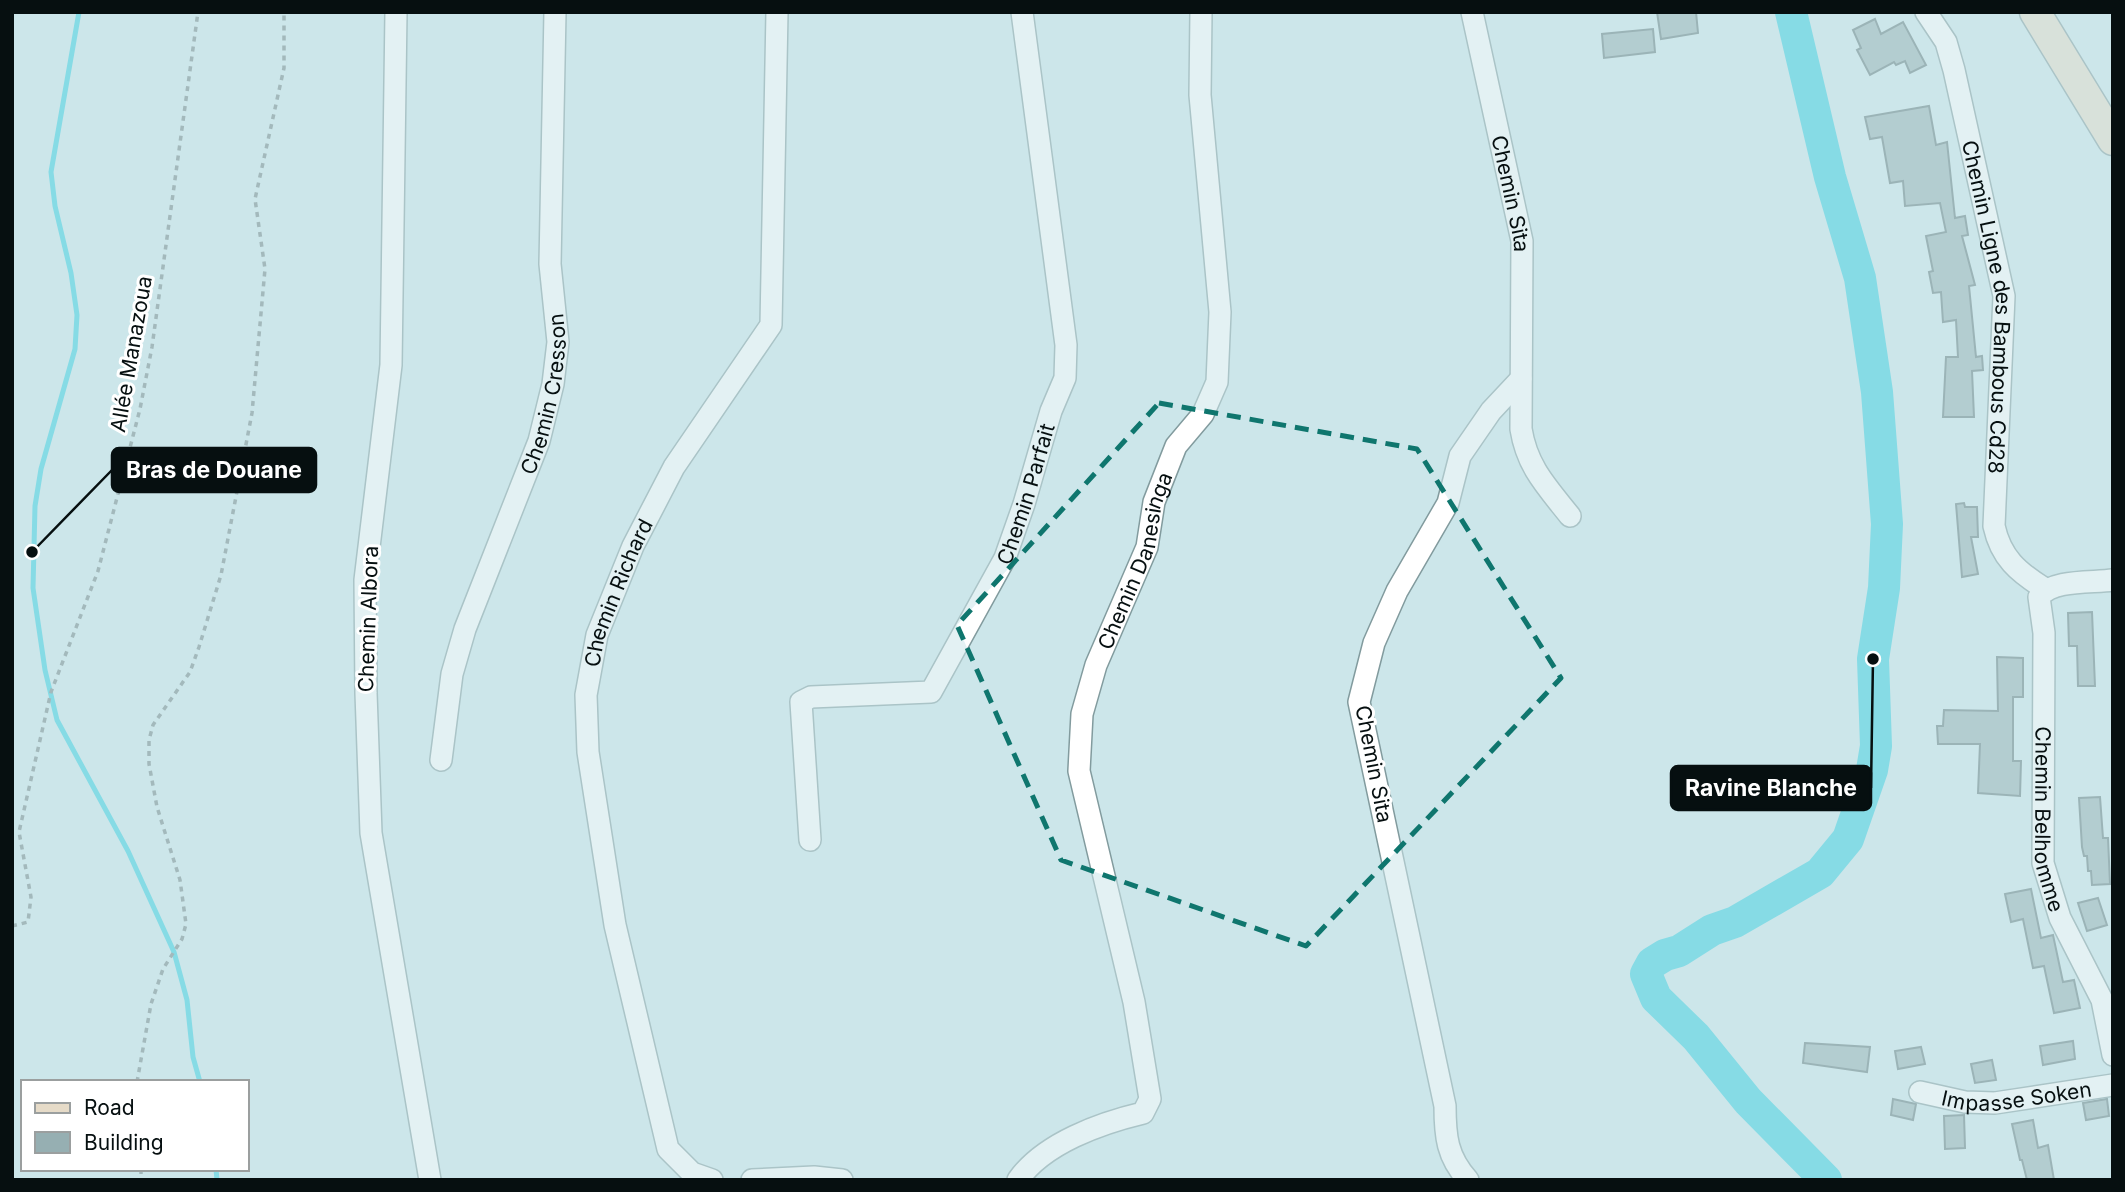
<svg xmlns="http://www.w3.org/2000/svg" width="2125" height="1192" viewBox="0 0 2125 1192" font-family="Inter,sans-serif">
<style>
.lines{fill:none;stroke-linecap:round;stroke-linejoin:round}
.stream{stroke:#31cee1;stroke-width:5}
.river{stroke:#31cee1;stroke-width:32}
.building{fill:#96afb2;stroke:#60787b;stroke-width:2}
.minor-casing{stroke:#829b9e;stroke-width:24}
.secondary-casing{stroke:#829b9e;stroke-width:33}
.path{stroke:#718385;stroke-width:3.5;stroke-dasharray:5 5;stroke-linecap:butt}
.minor{stroke:#fff;stroke-width:21}
.secondary{stroke:#e6dbc8;stroke-width:30}
.marked{fill:none;stroke:#0f766e;stroke-width:5;stroke-dasharray:14 9;stroke-linejoin:round}
.labels{text-anchor:middle;dominant-baseline:central;stroke-width:6;stroke-linejoin:round;paint-order:stroke}
.street-label{font-size:21px;fill:#060f10;stroke:#fff}
.leader{fill:none;stroke:#060f10;stroke-width:2.5}
.callout-dot{fill:#060f10;stroke:#fff;stroke-width:2.5}
.callout{fill:#060f10;stroke:#060f10;stroke-width:2.5}
.callout-label{font-size:23px;text-anchor:middle;font-weight:bold;fill:#fff}
</style>
<rect width="100%" height="100%" fill="#cce6ea"/>
<g class="lines">
<g class="stream">
<polyline points="79,12 51,172 55,206 71,273 77,315 75,349 41,469 35,506 33,588 45,670 57,720 128,851 174,952 187,1000 193,1057 200,1082"/>
<polyline points="216,1169 217,1180"/>
</g>
<polyline class="river" points="1791,12 1830,177 1860,278 1877,392 1887,524 1884,588 1873,659 1876,746 1872,770 1848,839 1820,873 1735,922 1712,930 1679,951 1665,955 1652,963 1646,974 1656,998 1696,1037 1748,1101 1826,1180"/>
</g>
<g class="building">
<polygon points="1657,12 1696,12 1698,33 1661,39"/>
<polygon points="1875,19 1881,34 1903,22 1926,65 1910,73 1905,61 1896,65 1894,62 1870,75 1857,50 1861,48 1853,30"/>
<polygon points="1653,29 1655,52 1604,58 1602,34"/>
<polygon points="1929,106 1936,145 1947,142 1955,218 1965,216 1968,235 1962,236 1975,285 1969,286 1976,357 1982,356 1983,370 1972,371 1974,417 1943,417 1946,357 1958,357 1956,320 1943,322 1941,292 1933,293 1929,272 1933,271 1926,236 1946,232 1940,203 1905,206 1903,181 1890,183 1882,137 1870,139 1865,117"/>
<polygon points="1964,503 1965,507 1977,507 1978,537 1971,537 1978,574 1962,577 1956,504"/>
<polygon points="2092,612 2095,686 2078,686 2077,646 2069,646 2068,613"/>
<polygon points="1997,657 2023,658 2023,697 2013,697 2013,761 2021,761 2020,796 1978,793 1980,744 1938,744 1937,726 1943,726 1944,710 1998,711"/>
<polygon points="2100,797 2103,838 2108,838 2110,884 2092,885 2091,871 2088,871 2087,856 2084,856 2082,847 2079,798"/>
<polygon points="2031,889 2041,938 2053,935 2063,982 2074,980 2080,1008 2054,1013 2044,966 2033,968 2023,919 2011,922 2005,894"/>
<polygon points="2098,898 2107,925 2087,931 2078,903"/>
<polygon points="2073,1041 2075,1059 2043,1065 2040,1046"/>
<polygon points="1805,1043 1870,1047 1867,1072 1803,1063"/>
<polygon points="1921,1047 1925,1064 1898,1069 1895,1051"/>
<polygon points="1992,1060 1996,1080 1975,1083 1971,1064"/>
<polygon points="1893,1099 1916,1104 1913,1120 1891,1115"/>
<polygon points="2107,1099 2109,1116 2086,1120 2083,1103"/>
<polygon points="1964,1115 1965,1148 1945,1149 1944,1116"/>
<polygon points="2033,1120 2038,1148 2048,1145 2054,1180 2027,1180 2022,1160 2020,1160 2012,1124"/>
</g>
<g class="lines">
<defs>
<g id="minor">
<polyline points="396,12 391,365 365,580 366,693 371,833 430,1180"/>
<path id="s1" d="M 1472,12 L 1522,241 L 1521,429 C 1527,467 1547,487 1570,516"/>
<path id="s2" d="M 1926,12 L 1946,42 L 1954,70 L 2004,296 L 1994,526 C 2001,558 2018,572 2045,589"/>
<path id="s3" d="M 2113,580 C 2091,583 2053,579 2039,597 L 2044,633 L 2043,863 L 2060,918 L 2102,1000 L 2113,1055"/>
<path id="s4" d="M 441,760 L 452,674 L 465,629 L 539,441 L 553,384 L 558,342 L 550,264 L 555,12"/>
<path id="s5" d="M 810,840 L 801,702 L 811,697 L 931,692 L 1005,558 L 1024,504 L 1051,411 L 1065,378 L 1066,345 L 1022,12"/>
<path id="s6" d="M 1920,1092 L 1965,1102 L 1995,1103 L 2113,1085"/>
<path id="s7" d="M 712,1180 L 692,1173 L 668,1149 L 615,925 L 588,752 L 586,695 L 597,635 L 633,546 L 674,467 L 771,325 L 777,12"/>
<polyline points="752,1180 814,1177 842,1180"/>
<path id="s8" d="M 1018,1180 C 1044,1143 1101,1123 1143,1113 L 1150,1099 L 1134,1002 L 1079,771 L 1082,714 L 1096,665 L 1147,547 L 1154,502 L 1176,446 L 1203,414 L 1217,382 L 1220,312 L 1200,95 L 1201,12"/>
<path d="M 1468,1180 C 1447,1157 1445,1136 1445,1106 L 1359,702 L 1374,643 L 1397,591 L 1448,503 L 1460,456 L 1491,411 L 1521,379"/>
</g>
<polyline id="secondary" points="2035,12 2113,140"/>
</defs>
<use href="#minor" class="minor-casing"/>
<use href="#secondary" class="secondary-casing"/>
<g class="path">
<polyline points="12,926 28,922 31,897 19,832 51,692 98,571 140,409 152,347 198,12"/>
<polyline points="137,1082 151,1004 163,969 182,939 186,924 180,880 157,807 149,764 149,740 153,725 190,672 199,647 221,575 252,413 265,269 255,199 284,68 284,12"/>
<polyline points="141,1169 141,1180"/>
</g>
<use href="#minor" class="minor"/>
<use href="#secondary" class="secondary"/>
</g>
<path d="M0 0H2125V1192H0ZM 1159,403 L 1417,449 L 1561,678 L 1306,946 L 1061,860 L 957,625 Z" fill="#cce6ea" fill-opacity=".55" fill-rule="evenodd"/>
<path class="marked" d="M 1159,403 L 1417,449 L 1561,678 L 1306,946 L 1061,860 L 957,625 Z"/>
<g class="labels">
<g class="street-label">
<text stroke="none"><textPath href="#s1" startOffset="186">Chemin Sita</textPath></text>
<text stroke="none"><textPath href="#s2" startOffset="306">Chemin Ligne des Bambous Cd28</textPath></text>
<text transform="translate(131 354) rotate(-80)">Allée Manazoua</text>
<text stroke="none"><textPath href="#s4" startOffset="383">Chemin Cresson</textPath></text>
<text stroke="none"><textPath href="#s5" startOffset="490">Chemin Parfait</textPath></text>
<text stroke="none"><textPath href="#s8" startOffset="716">Chemin Danesinga</textPath></text>
<text stroke="none"><textPath href="#s7" startOffset="625">Chemin Richard</textPath></text>
<text transform="translate(368 619) rotate(-88)">Chemin Albora</text>
<text transform="translate(1374 764) rotate(79)">Chemin Sita</text>
<text stroke="none"><textPath href="#s3" startOffset="301">Chemin Belhomme</textPath></text>
<text stroke="none"><textPath href="#s6" startOffset="98">Impasse Soken</textPath></text>
</g>
</g>
<path class="leader" d="M32 552L112 470M1873 659L1871 788"/>
<g class="callout-dot">
<circle cx="32" cy="552" r="7"/>
<circle cx="1873" cy="659" r="7"/>
</g>
<g class="callout">
<rect x="112" y="448" width="204" height="44" rx="7"/>
<rect x="1671" y="766" width="200" height="44" rx="7"/>
</g>
<g class="callout-label">
<text x="214" y="478">Bras de Douane</text>
<text x="1771" y="796">Ravine Blanche</text>
</g>
<rect width="2125" height="1192" fill="none" stroke="#060f10" stroke-width="28"/>
<rect x="21" y="1080" width="228" height="91" fill="#ffffff" stroke="#9b9f9f" stroke-width="2"/>
<rect x="35" y="1103" width="35" height="10" fill="#e6dbc8" stroke="#9b9f9f" stroke-width="2"/>
<text x="84" y="1115" font-size="21" fill="#060f10">Road</text>
<rect x="35" y="1132" width="35" height="21" fill="#96afb2" stroke="#9b9f9f" stroke-width="2"/>
<text x="84" y="1150" font-size="21" fill="#060f10">Building</text>
</svg>
